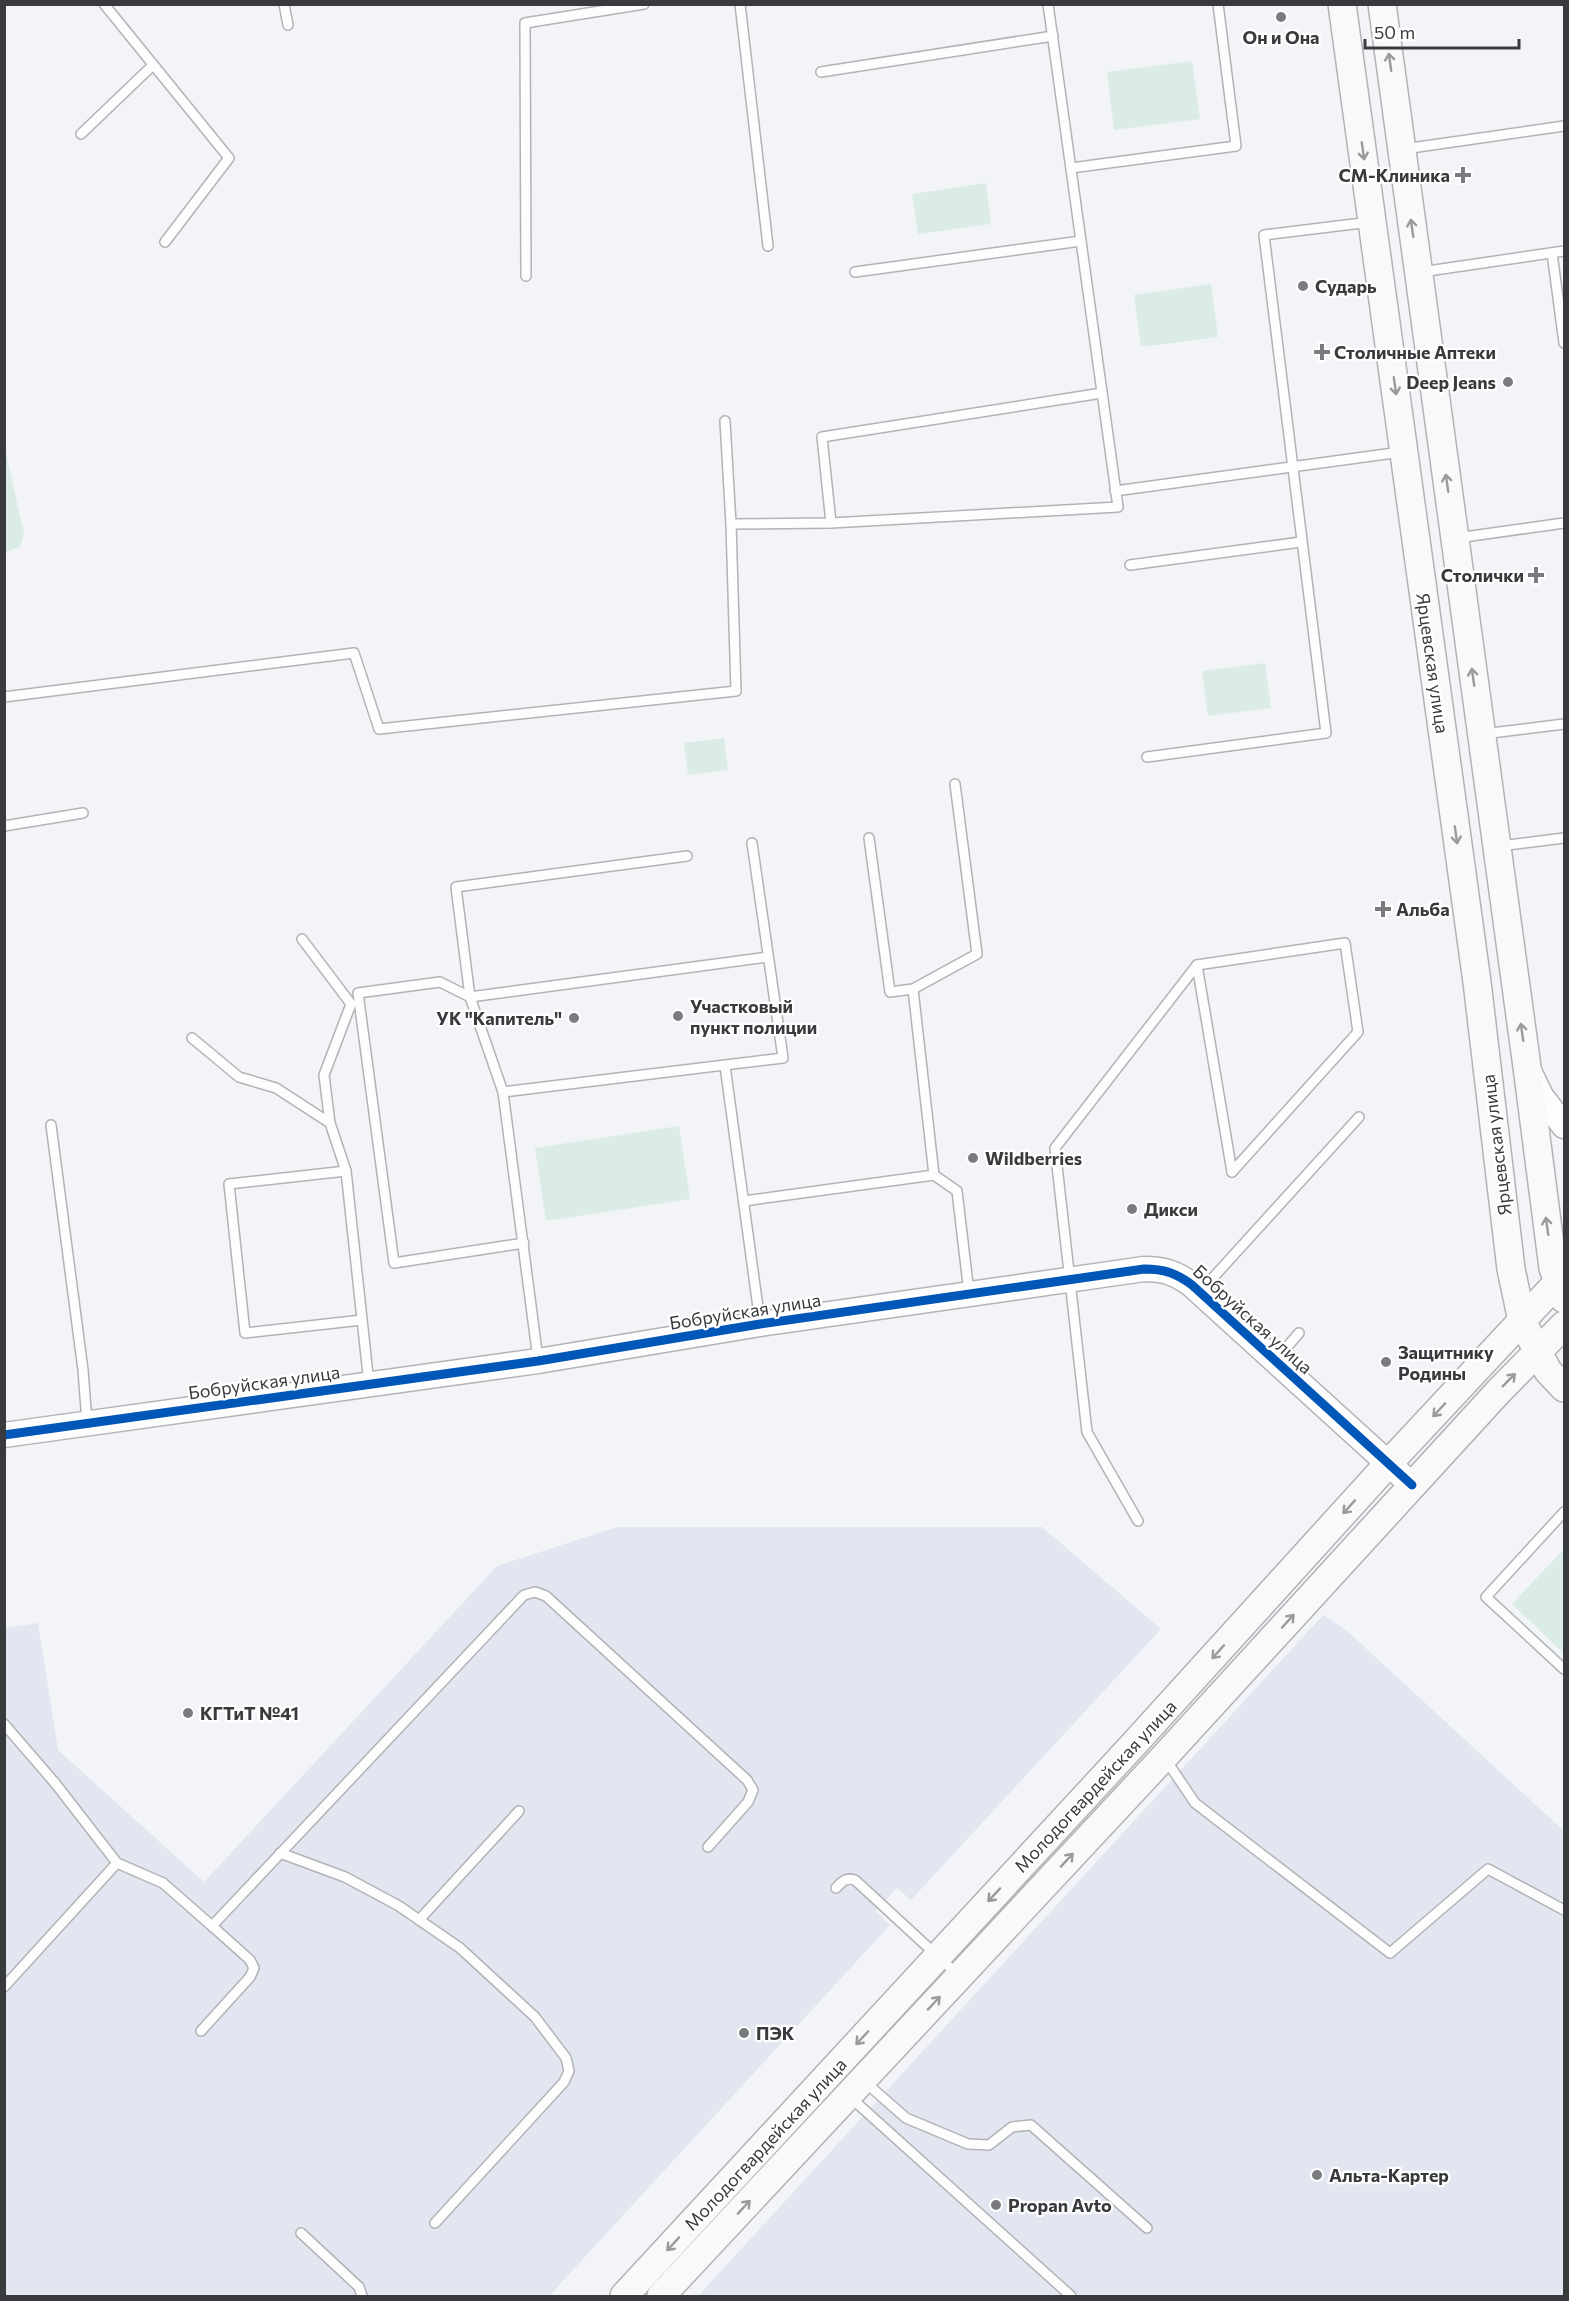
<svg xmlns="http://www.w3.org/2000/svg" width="1569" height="2301" viewBox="0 0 1569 2301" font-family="Commissioner,sans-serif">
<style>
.built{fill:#e2e6f0}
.green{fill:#daece5}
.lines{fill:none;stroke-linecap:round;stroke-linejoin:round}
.service-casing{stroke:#b2b3b6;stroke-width:12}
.tertiary-casing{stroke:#b2b3b6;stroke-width:27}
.secondary-casing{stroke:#b2b3b6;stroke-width:30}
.service{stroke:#fdfdfe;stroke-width:9}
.tertiary{stroke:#fdfdfe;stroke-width:24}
.secondary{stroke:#faf9f9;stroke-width:27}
.cycleway-casing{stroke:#fff;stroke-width:13}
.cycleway{stroke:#0057b8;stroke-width:9}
.oneway{stroke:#9a9a9b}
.poi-dot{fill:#7a7b7e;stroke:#fff;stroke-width:2}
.labels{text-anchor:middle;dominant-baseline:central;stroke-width:4.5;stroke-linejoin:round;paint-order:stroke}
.poi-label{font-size:18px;font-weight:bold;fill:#393a3d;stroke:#fff;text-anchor:start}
.street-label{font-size:18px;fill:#393a3d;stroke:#fff}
</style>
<rect width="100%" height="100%" fill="#f2f4f8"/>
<g class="built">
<polygon points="617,1527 1042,1527 1161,1629 911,1900 897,1888 875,1911 890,1925 549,2296 5,2296 5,1628 38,1623 58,1750 204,1882 497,1566"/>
<polygon points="1323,1615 1346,1630 1564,1831 1564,2296 698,2296"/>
</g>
<g class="green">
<polygon points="1192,61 1200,119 1114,130 1107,72"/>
<polygon points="986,183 991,224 918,234 912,194"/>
<polygon points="1211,284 1218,337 1141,347 1134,295"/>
<polygon points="4,444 24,534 20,547 5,552"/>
<polygon points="1265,663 1271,708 1208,716 1202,671"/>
<polygon points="724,738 728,770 688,775 684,743"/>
<polygon points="679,1126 690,1199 546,1221 535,1148"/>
<polygon points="1564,1549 1564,1654 1512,1604"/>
</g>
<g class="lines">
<defs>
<g id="service">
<polyline points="104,4 229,158 165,242"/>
<polyline points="284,4 288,25"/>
<polyline points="740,4 768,246"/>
<polyline points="821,72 1053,36"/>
<polyline points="81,134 153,65"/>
<polyline points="1404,149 1564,126"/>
<polyline points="1071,168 1236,146 1218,4"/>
<polyline points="1552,253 1564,343"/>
<polyline points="855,272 1081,241"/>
<polyline points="1421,272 1564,251"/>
<polyline points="526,276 525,23 644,4"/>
<polyline points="1115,491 1401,452"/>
<polyline points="831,523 822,437 1102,393"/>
<polyline points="731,524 831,523 1118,507 1048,4"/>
<polyline points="1457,538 1564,523"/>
<polyline points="1130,565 1301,542"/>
<polyline points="4,697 354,653 379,729 736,691 731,524 725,421"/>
<polyline points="1483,734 1564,724"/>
<polyline points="1147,757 1326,733 1264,235 1370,222"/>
<polyline points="4,826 83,813"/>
<polyline points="869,838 890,992 913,989 977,954 955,784"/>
<polyline points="1499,846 1564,838"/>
<polyline points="302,939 351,1004 324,1075 330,1123 346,1171 369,1384"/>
<polyline points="1197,965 1232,1172"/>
<polyline points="913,989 934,1175 957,1191 969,1293"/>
<polyline points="192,1038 239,1077 276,1088 330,1123"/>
<polyline points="725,1066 760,1322"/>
<polyline points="503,1092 783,1058 752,843"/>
<polyline points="51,1125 83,1370 87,1422"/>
<polyline points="346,1171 229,1184 245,1333 362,1320"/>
<polyline points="744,1201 934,1175"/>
<polyline points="524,1243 394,1263 358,993 440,982 470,997 768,957"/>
<polyline points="1200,1292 1359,1117"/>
<polyline points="538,1359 503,1092 470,997 456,887 687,856"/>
<polyline points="1275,1361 1299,1333"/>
<polyline points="1564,1512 1486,1597 1564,1669"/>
<polyline points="1138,1521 1087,1432 1055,1148 1197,965 1345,943 1358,1032 1232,1172"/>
<polyline points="4,1724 55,1783 117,1863"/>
<polyline points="1166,1760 1195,1803 1390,1953 1488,1869 1564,1910"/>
<polyline points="280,1853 345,1877 399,1906 460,1948 535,2017 566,2058 569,2071 564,2082 435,2223"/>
<path d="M 836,1888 C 842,1882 845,1877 855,1880 L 957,1974"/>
<polyline points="419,1920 519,1811"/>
<polyline points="4,1987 117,1863 163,1883 212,1926 524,1595 535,1592 546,1596 747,1780 753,1790 748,1802 708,1847"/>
<polyline points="201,2031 250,1977 254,1968 250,1960 212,1926"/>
<polyline points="865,2082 906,2118 968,2144 989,2145 1012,2127 1031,2125 1147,2228"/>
<polyline points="850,2097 1071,2296"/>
<polyline points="301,2233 359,2287 362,2296"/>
</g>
<g id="tertiary">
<polyline points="1530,1073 1541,1096 1564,1126"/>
<path d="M 4,1435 L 538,1361 L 760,1324 L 1144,1269 C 1164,1269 1176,1273 1192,1285 L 1412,1485"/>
</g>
<g id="secondary">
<polyline points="1342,4 1477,982 1511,1269 1522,1321 1548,1371 1564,1388"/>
<polyline points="1382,4 1527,1067 1553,1268 1564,1299"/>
<polyline points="624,2296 1134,1744 1388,1464 1557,1283"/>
<polyline points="661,2296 1164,1757 1499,1391 1564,1325"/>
</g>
</defs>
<use href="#service" class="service-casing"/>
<use href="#tertiary" class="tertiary-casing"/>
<use href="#secondary" class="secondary-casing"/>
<use href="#service" class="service"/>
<use href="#tertiary" class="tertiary"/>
<use href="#secondary" class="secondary"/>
<defs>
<path id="cycleway" d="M 4,1435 L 538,1361 L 760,1324 L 1144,1269 C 1164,1269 1176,1273 1192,1285 L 1412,1485"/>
</defs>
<use href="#cycleway" class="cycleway-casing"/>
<use href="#cycleway" class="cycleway"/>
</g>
<defs><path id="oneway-shaft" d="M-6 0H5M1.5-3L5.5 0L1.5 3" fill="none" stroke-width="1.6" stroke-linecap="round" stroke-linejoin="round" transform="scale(1.5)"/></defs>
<g class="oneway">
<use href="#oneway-shaft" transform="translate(1390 62) rotate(-98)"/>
<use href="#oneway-shaft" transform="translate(1363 151) rotate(82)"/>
<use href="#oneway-shaft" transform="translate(1412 228) rotate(-98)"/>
<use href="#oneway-shaft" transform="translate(1395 386) rotate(82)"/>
<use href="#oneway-shaft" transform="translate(1447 483) rotate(-98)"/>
<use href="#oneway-shaft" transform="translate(1473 677) rotate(-98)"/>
<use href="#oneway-shaft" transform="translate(1456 835) rotate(82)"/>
<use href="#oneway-shaft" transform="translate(1522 1032) rotate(-98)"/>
<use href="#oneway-shaft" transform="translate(1547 1226) rotate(-98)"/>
<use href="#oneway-shaft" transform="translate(1509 1380) rotate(-45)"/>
<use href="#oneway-shaft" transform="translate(1439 1410) rotate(133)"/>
<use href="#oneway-shaft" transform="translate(1349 1507) rotate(132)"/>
<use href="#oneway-shaft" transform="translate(1288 1621) rotate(-48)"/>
<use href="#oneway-shaft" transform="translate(1218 1652) rotate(132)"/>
<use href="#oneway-shaft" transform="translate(1067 1860) rotate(-47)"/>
<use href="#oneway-shaft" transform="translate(994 1895) rotate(133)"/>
<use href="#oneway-shaft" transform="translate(934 2003) rotate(-47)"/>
<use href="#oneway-shaft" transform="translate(862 2038) rotate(133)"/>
<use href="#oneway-shaft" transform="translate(744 2207) rotate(-47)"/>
<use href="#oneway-shaft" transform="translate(673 2244) rotate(133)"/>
</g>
<g class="poi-dot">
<circle cx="1281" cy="17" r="6"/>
<path d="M1460 166h6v6h6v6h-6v6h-6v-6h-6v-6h6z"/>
<circle cx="1303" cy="286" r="6"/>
<path d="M1319 343h6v6h6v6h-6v6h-6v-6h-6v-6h6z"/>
<circle cx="1508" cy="382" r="6"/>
<path d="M1533 566h6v6h6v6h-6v6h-6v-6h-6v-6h6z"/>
<path d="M1380 900h6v6h6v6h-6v6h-6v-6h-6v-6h6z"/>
<circle cx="678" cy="1016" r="6"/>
<circle cx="574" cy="1018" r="6"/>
<circle cx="973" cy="1158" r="6"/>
<circle cx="1132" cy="1209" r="6"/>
<circle cx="1386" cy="1362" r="6"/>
<circle cx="188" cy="1713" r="6"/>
<circle cx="744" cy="2033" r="6"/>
<circle cx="1317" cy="2175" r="6"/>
<circle cx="996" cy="2205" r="6"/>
</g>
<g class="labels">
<g class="poi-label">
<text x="1281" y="37" text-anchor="middle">Он и Она</text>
<text x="1450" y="175" text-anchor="end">СМ-Клиника</text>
<text x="1315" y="286">Сударь</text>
<text x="1334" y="352">Столичные Аптеки</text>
<text x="1496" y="382" text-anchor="end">Deep Jeans</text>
<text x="1524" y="575" text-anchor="end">Столички</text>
<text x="1396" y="909">Альба</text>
<text x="690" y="1006">Участковый<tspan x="690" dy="21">пункт полиции</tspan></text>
<text x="562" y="1018" text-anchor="end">УК "Капитель"</text>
<text x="985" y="1158">Wildberries</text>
<text x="1144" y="1209">Дикси</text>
<text x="1398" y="1352">Защитнику<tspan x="1398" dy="21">Родины</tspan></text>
<text x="200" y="1713">КГТиТ №41</text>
<text x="756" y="2033">ПЭК</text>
<text x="1329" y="2175">Альта-Картер</text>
<text x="1008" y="2205">Propan Avto</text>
</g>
<g class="street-label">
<text transform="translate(1433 663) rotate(82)">Ярцевская улица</text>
<text transform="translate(1496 1145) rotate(-97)">Ярцевская улица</text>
<text transform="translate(745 1311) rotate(-9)">Бобруйская улица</text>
<text transform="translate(1253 1319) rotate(42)">Бобруйская улица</text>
<text transform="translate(264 1382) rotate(-8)">Бобруйская улица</text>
<text transform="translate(1095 1786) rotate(-47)">Молодогвардейская улица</text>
<text transform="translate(765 2144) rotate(-47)">Молодогвардейская улица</text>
</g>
</g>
<rect width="1569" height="2301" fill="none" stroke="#393a3d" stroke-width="12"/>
<path d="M1365 39v9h154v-9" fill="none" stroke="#393a3d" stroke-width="3"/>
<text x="1374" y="39" font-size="18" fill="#393a3d" stroke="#ffffff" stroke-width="4.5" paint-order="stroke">50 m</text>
</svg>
